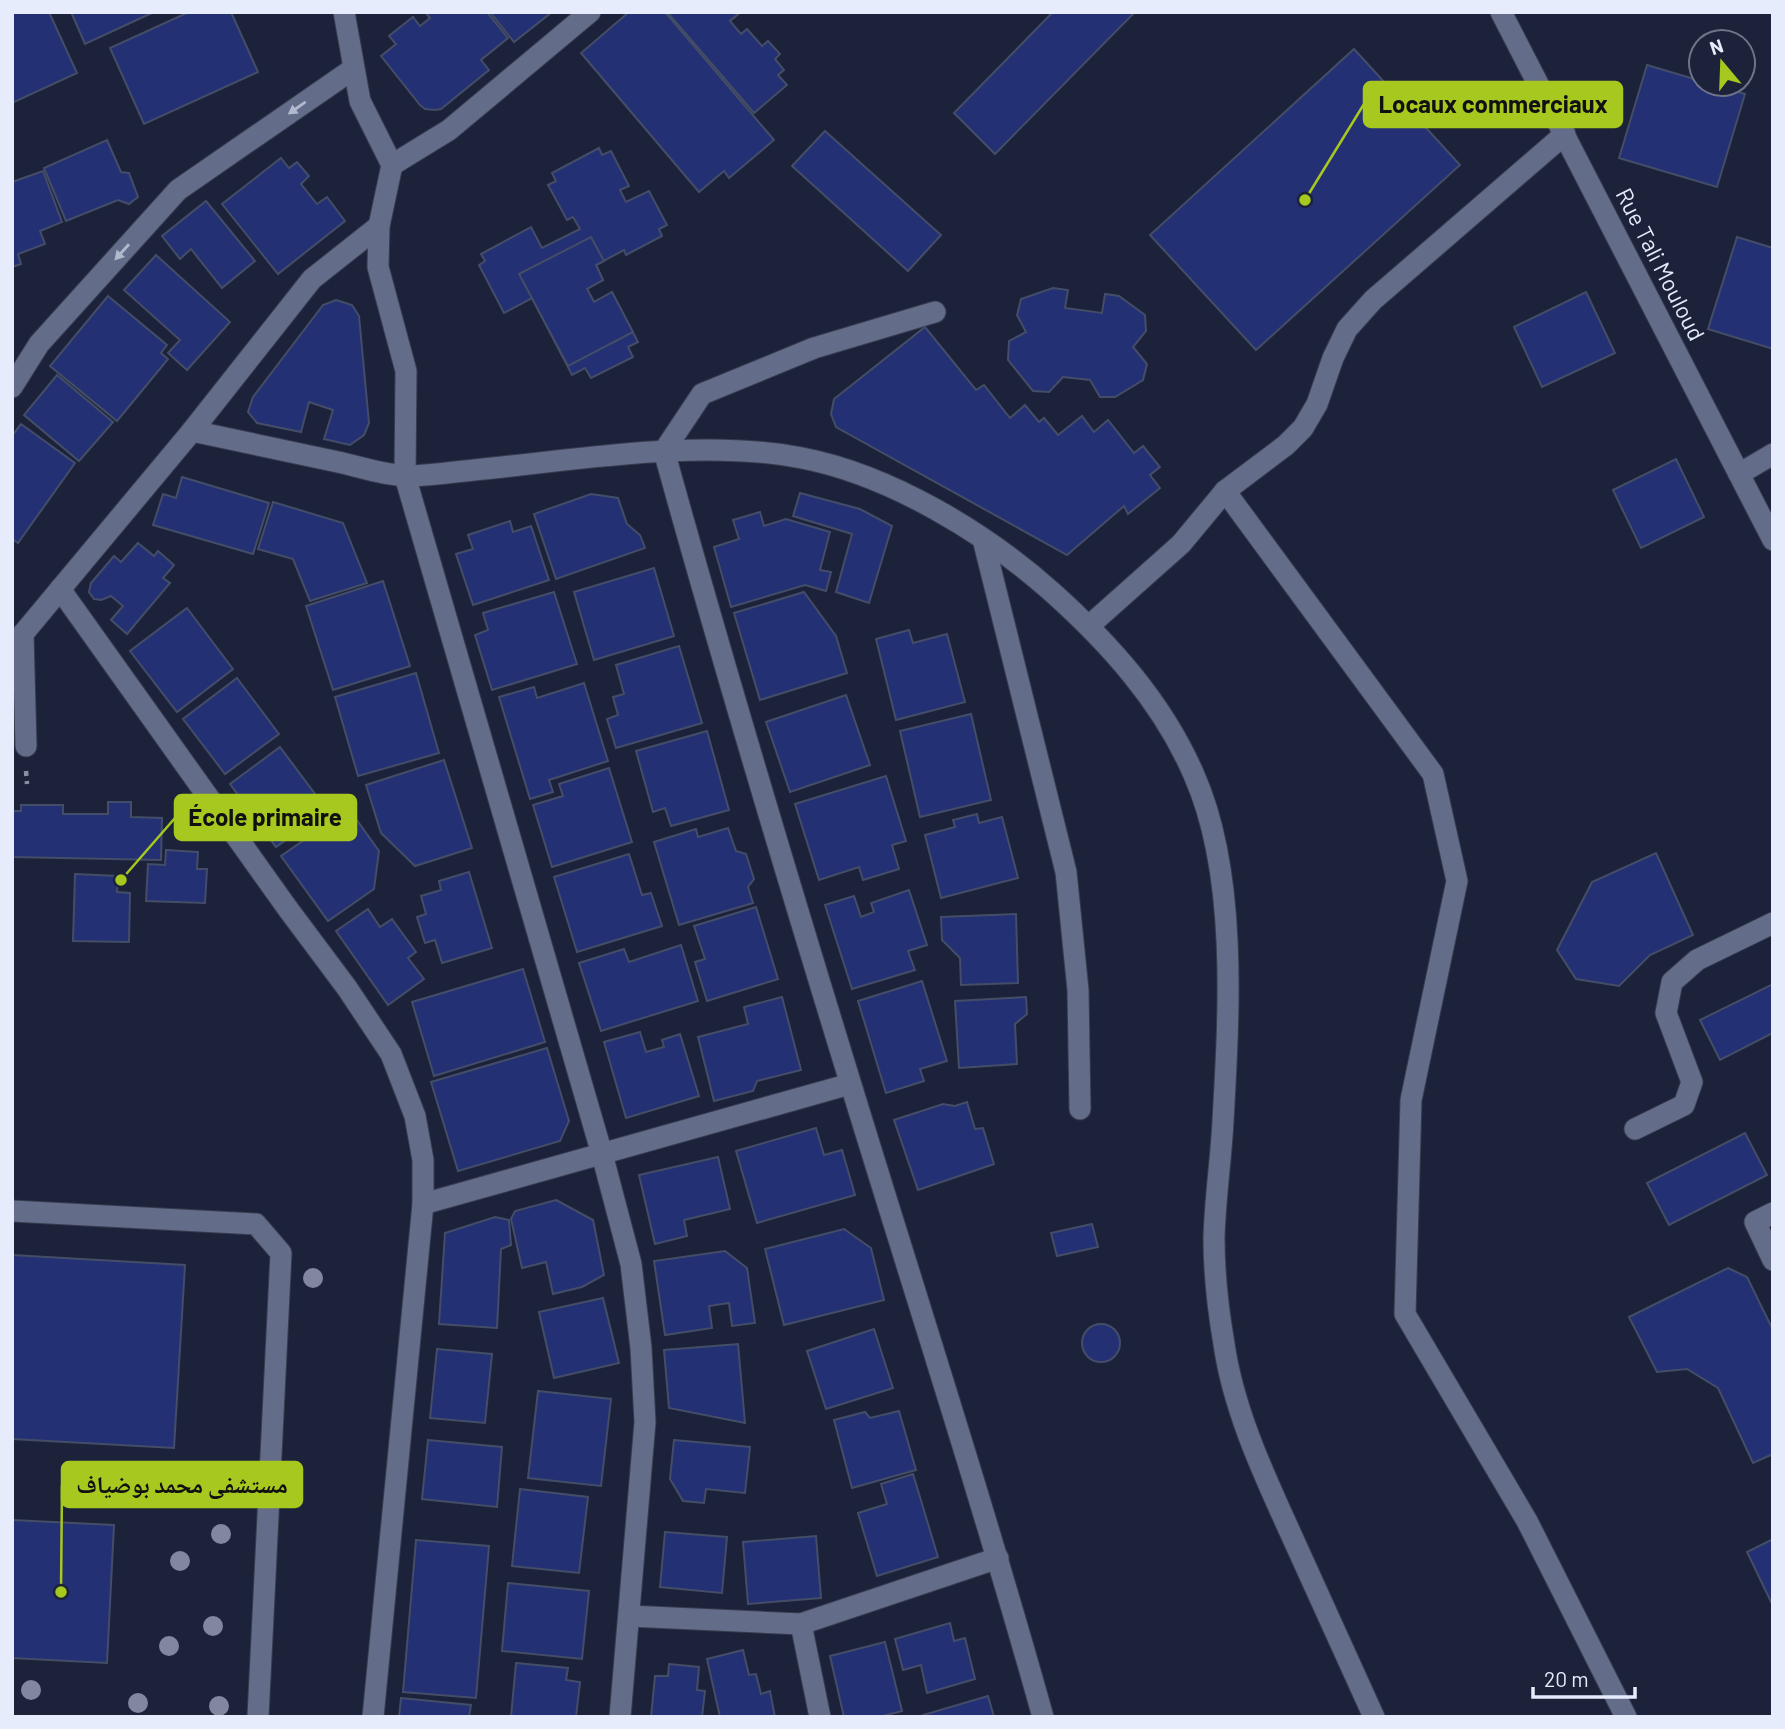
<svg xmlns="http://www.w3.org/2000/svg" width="1785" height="1729" viewBox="0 0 1785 1729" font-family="Barlow,'Noto Naskh Arabic',sans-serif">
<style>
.building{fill:#243074;stroke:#444d67;stroke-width:2}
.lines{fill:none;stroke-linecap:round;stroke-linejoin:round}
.minor-casing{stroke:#383c50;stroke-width:23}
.path{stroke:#898fa2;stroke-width:4.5;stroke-dasharray:5 5;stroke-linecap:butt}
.minor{stroke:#636c88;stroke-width:21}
.tree{fill:#81879e}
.oneway{fill:#b2b9ce}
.labels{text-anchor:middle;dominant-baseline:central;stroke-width:5;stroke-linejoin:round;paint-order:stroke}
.street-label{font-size:23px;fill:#e6ecfc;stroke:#1c223a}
.leader{fill:none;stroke:#a7c81f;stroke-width:2.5}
.callout-dot{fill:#a7c81f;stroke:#1c223a;stroke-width:2.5}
.callout{fill:#a7c81f;stroke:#a7c81f;stroke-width:2.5}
.callout-label{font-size:24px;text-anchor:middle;font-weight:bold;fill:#111}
</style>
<rect width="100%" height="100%" fill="#1c223a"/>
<g class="building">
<polygon points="12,12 49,12 77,73 12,103"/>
<polygon points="71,12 154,12 85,44"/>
<polygon points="189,12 231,12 258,72 144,124 110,48"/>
<polygon points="425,12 487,12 508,38 481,60 489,70 441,109 435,110 425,109 420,105 381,56 396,44 389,36 413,17 420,26 430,18"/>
<polygon points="490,12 552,12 514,42"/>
<polygon points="629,12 665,12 774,140 729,178 724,171 699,192 581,53"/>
<polygon points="667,12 741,12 730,21 741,34 747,29 762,46 768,41 780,54 775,59 784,70 778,75 787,85 754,113"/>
<polygon points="1053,12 1135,12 995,154 954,113"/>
<polygon points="1354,49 1460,165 1256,350 1150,235"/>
<polygon points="1647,65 1701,81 1701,84 1712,84 1745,94 1717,187 1619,158"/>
<polygon points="825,131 941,235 908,271 792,166"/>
<polygon points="107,140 121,172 129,173 138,197 129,204 118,200 66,221 44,168"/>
<polygon points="599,148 602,155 611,151 629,186 620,190 626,202 649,191 667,225 659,229 662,236 626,255 624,250 596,265 603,280 587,289 594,302 612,292 638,342 628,347 633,357 591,378 585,368 572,375 532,298 504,313 479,265 485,261 481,254 531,227 542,248 580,229 573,217 567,220 548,185 556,181 552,173"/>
<polygon points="281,158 289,168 297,162 309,176 301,184 317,204 327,197 345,221 278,274 222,204"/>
<polygon points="43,171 62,222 40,231 45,244 18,254 21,264 12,267 12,182"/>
<polygon points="206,201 255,261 222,288 191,249 180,259 162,236"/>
<polygon points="591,237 604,261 596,265 603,280 587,289 594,302 612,292 633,332 568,366 519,274"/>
<polygon points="1737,237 1773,248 1773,349 1708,329"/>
<polygon points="156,255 230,322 187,370 168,353 180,340 124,290"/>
<polygon points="1053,288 1068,290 1065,308 1102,313 1105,294 1119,296 1145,315 1146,331 1133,347 1147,364 1143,380 1115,397 1100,397 1090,380 1063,377 1049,392 1033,391 1008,360 1009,341 1026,332 1017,315 1021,299"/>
<polygon points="1586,292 1615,353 1542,387 1514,327"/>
<polygon points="108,296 167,345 161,353 168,359 117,421 50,366"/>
<polygon points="336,300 352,305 359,316 369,423 364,435 350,445 324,439 333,410 309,402 301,432 257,423 248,412 253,397 323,305"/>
<polygon points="925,327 976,390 984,385 1010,418 1025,405 1039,422 1044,418 1058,435 1082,416 1094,432 1108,420 1134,453 1143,446 1160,467 1150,475 1160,488 1128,514 1124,506 1067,555 836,427 831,414 834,399"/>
<polygon points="57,375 113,422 79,461 24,415"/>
<polygon points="21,424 75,463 18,543 12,539 12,436"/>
<polygon points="1676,459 1704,517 1641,548 1613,490"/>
<polygon points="182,477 269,503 253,554 153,525 163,494 176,498"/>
<polygon points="800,493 860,509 892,526 869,603 836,592 852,534 793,516"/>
<polygon points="591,494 618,498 627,524 640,535 645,548 556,579 534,514"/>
<polygon points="273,502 343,523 367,583 310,601 293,559 258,549"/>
<polygon points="760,512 764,526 786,519 830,532 820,570 831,572 826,591 805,585 731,607 714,547 739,539 733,520"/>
<polygon points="510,521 513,532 531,526 549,580 473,605 456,554 473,549 468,535"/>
<polygon points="138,543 154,556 158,551 174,565 163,578 170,583 127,634 111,620 123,606 111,596 101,600 94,599 89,592 91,583 114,556 121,562"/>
<polygon points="654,568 674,636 594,660 574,592"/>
<polygon points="383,581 410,666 333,690 306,606"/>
<polygon points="554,592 577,664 492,690 475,635 488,630 483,613"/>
<polygon points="804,592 836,636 847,673 760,700 734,613"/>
<polygon points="187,608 233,669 177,712 130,651"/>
<polygon points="909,630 913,643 947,634 965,702 896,720 876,639"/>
<polygon points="679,646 702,723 616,748 607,719 618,715 613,697 624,694 616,665"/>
<polygon points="416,673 439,753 358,776 335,697"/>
<polygon points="237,678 279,734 225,774 183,719"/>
<polygon points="584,683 608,761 549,780 553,792 530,799 499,697 534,687 537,698"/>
<polygon points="846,695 870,765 790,792 766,722"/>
<polygon points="971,714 991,800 920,817 900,731"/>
<polygon points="707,731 729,810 671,826 665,808 653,812 636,751"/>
<polygon points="280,747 327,810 276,847 230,784"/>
<polygon points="444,760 472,848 415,866 381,833 366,785"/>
<polygon points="609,768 632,842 552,867 533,805 563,796 559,784"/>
<polygon points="886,776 906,841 892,845 899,869 863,880 859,867 819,880 795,804"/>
<polygon points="108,802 131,802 131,817 162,818 161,860 12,857 12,811 21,811 21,805 63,805 63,814 108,814"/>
<polygon points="349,809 379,851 374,889 328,921 281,856"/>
<polygon points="977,814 979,823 1002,817 1018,878 941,898 925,835 955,827 953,820"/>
<polygon points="728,828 736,851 746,854 754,879 748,887 753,903 679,925 654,842 696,829 698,837"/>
<polygon points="166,850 198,852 197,869 207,869 205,903 146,901 148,864 165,865"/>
<polygon points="1656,853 1693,935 1650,955 1619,986 1576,979 1557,950 1592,882"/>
<polygon points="629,854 642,895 651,893 662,926 577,952 554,877"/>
<polygon points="469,872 492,948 442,963 435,940 425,943 417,917 426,914 421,896 441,890 439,881"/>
<polygon points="75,874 118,876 117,892 130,893 129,942 73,941"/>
<polygon points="909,890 927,945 908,951 915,970 852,989 825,905 854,896 861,917 874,912 871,903"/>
<polygon points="756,907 778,979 707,1001 695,962 705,959 694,926"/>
<polygon points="368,909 380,927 392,919 416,952 408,958 424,979 388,1005 336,931"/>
<polygon points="1016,914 1018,983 961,985 960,958 942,940 941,917"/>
<polygon points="681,945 698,1001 601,1031 579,963 624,949 629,962"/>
<polygon points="523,969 545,1042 434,1076 412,1002"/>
<polygon points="922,981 947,1061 920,1069 924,1081 886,1093 858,1001"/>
<polygon points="1773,984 1773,1033 1720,1060 1700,1020"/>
<polygon points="782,997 801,1070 757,1081 753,1091 714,1101 698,1037 748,1024 744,1007"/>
<polygon points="1026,997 1027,1014 1015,1024 1017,1064 959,1068 955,1001"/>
<polygon points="640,1032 646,1052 664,1047 662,1040 680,1034 699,1096 626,1118 604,1042"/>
<polygon points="547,1048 569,1121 560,1141 458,1171 431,1082"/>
<polygon points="967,1102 975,1129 983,1128 994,1164 918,1190 894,1120 943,1104 955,1106"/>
<polygon points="816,1128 824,1155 842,1150 855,1195 757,1223 736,1151"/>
<polygon points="1745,1133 1767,1175 1669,1225 1647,1183"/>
<polygon points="718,1157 730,1209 684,1220 687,1236 655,1244 639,1175"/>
<polygon points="556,1200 593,1220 604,1275 582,1287 553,1294 546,1262 522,1268 511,1219 515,1211"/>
<polygon points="495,1217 509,1220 511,1245 501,1249 497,1328 439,1324 445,1233"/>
<polygon points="1092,1224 1098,1247 1057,1256 1051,1233"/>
<polygon points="844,1229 871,1248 884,1300 784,1325 765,1249"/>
<polygon points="725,1251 747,1268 755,1323 732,1326 729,1303 709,1306 712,1328 665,1335 654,1261"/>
<polygon points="12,1255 185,1265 174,1448 12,1439"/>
<polygon points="1728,1268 1747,1277 1773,1330 1773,1454 1753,1463 1718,1388 1687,1369 1657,1372 1629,1317"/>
<polygon points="603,1298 619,1363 554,1378 539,1312"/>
<circle cx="1101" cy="1343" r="19"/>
<polygon points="874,1329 893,1388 826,1409 807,1351"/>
<polygon points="738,1344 745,1423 669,1408 664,1350"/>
<polygon points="437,1349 492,1354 485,1423 430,1418"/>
<polygon points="538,1391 611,1399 601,1486 528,1478"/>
<polygon points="899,1411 916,1470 852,1488 834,1420 865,1412 870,1418"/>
<polygon points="428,1440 502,1447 497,1507 422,1499"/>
<polygon points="674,1440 750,1447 745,1493 706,1489 704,1503 683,1501 670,1479"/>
<polygon points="913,1474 938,1557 877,1576 858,1513 887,1504 881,1484"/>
<polygon points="520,1489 588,1497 579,1573 512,1566"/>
<polygon points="12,1520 114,1525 107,1663 12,1658"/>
<polygon points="665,1532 727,1537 722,1593 660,1587"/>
<polygon points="816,1536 821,1598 748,1604 743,1542"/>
<polygon points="1773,1539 1773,1606 1747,1552"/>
<polygon points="416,1540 489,1546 476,1698 403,1692"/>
<polygon points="508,1583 589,1591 582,1659 502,1651"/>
<polygon points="950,1623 954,1641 965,1638 975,1679 927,1693 921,1665 903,1670 895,1639"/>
<polygon points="885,1642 902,1711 879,1717 844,1717 830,1656"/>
<polygon points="743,1650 749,1675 756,1674 761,1694 770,1691 775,1717 720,1717 707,1659"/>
<polygon points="516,1663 568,1668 566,1680 580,1682 576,1717 511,1717"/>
<polygon points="669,1664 699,1667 697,1690 705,1691 702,1717 651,1717 655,1676 668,1676"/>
<polygon points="988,1696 994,1717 924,1717 923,1715"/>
<polygon points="401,1698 471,1705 469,1717 399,1717"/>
</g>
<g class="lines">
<defs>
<g id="minor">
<polyline points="344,12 360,101 392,165 379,226 378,267 406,371 405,476 602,1154 631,1264 641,1348 645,1422 620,1717"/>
<polyline points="1501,12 1773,540"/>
<polyline points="392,165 449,130 590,12"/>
<path d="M 935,312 L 814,348 L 702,394 L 664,451 C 723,664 787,877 852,1088 C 916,1297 984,1506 1043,1717"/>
<polyline points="12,387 39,344 178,190 353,69"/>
<path d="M 192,431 C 241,441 289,452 338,462 C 361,467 387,476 411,476 C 432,475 453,472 474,470 C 576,460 702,438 802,458 C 890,475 986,533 1052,592 C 1110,644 1163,703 1194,775 C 1238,874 1229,1015 1223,1121 C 1221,1160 1215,1199 1214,1238 C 1214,1273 1218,1309 1224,1344 C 1234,1413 1266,1479 1295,1543 C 1321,1601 1348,1659 1374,1717"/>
<polyline points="1739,474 1773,454"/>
<polyline points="1225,491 1433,774 1457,881 1411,1100 1405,1314 1527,1521 1626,1717"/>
<polyline points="983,539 1066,872 1078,990 1080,1109"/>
<polyline points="60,589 288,909 347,988 391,1054 415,1116 423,1160 423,1204 373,1717"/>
<polyline points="1090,625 1181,544 1225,491 1286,445 1303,428 1317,404 1333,358 1347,329 1373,300 1565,134"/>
<polyline points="23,634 26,746"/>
<polyline points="12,647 192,431 312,279 379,226"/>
<polyline points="1635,1129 1684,1105 1692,1082 1666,1013 1672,982 1697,960 1773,923"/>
<polyline points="423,1204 850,1084"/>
<polyline points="12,1211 256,1224 281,1253 258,1717"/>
<polyline points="1773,1213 1755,1222 1773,1260"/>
<polyline points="629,1616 801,1624 998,1558"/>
<polyline points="801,1624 820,1717"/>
</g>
</defs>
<use href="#minor" class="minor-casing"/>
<polyline class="path" points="26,771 27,784"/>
<use href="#minor" class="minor"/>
</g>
<g class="tree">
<circle cx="313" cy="1278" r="10"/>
<circle cx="75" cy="1472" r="10"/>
<circle cx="221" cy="1534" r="10"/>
<circle cx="180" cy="1561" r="10"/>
<circle cx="213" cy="1626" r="10"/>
<circle cx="169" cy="1646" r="10"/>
<circle cx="31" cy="1690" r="10"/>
<circle cx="138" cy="1703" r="10"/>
<circle cx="219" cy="1706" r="10"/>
</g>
<defs><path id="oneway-solid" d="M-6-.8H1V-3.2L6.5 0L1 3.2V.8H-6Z" transform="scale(1.75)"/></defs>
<g class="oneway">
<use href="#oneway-solid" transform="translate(297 108) rotate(145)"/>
<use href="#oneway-solid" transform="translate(122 252) rotate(132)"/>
</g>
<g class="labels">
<g class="street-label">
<text transform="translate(1661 264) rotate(63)">Rue Tali Mouloud</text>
</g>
</g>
<path class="leader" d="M1305 200L1364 104M121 880L175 818M61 1592L62 1485"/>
<g class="callout-dot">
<circle cx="1305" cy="200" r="7"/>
<circle cx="121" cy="880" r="7"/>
<circle cx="61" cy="1592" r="7"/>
</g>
<g class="callout">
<rect x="1364" y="82" width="258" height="45" rx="7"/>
<rect x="175" y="795" width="181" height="45" rx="7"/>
<rect x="62" y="1462" width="240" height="45" rx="7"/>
</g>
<g class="callout-label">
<text x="1493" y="113">Locaux commerciaux</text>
<text x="265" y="826">École primaire</text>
<text x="182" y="1493">مستشفى محمد بوضياف</text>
</g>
<rect width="1785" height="1729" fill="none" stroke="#e6ecfc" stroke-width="28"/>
<g transform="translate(1722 63) rotate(341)"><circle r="33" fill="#1c223a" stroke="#6d7388" stroke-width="2"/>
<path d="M0-5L12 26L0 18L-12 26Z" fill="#a7c81f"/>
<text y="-10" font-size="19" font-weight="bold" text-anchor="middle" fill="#e6ecfc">N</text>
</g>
<path d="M1533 1687v10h102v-10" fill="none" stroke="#e6ecfc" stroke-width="3.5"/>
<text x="1544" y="1687" font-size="21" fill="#e6ecfc" stroke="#1c223a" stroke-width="5" paint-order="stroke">20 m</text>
</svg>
